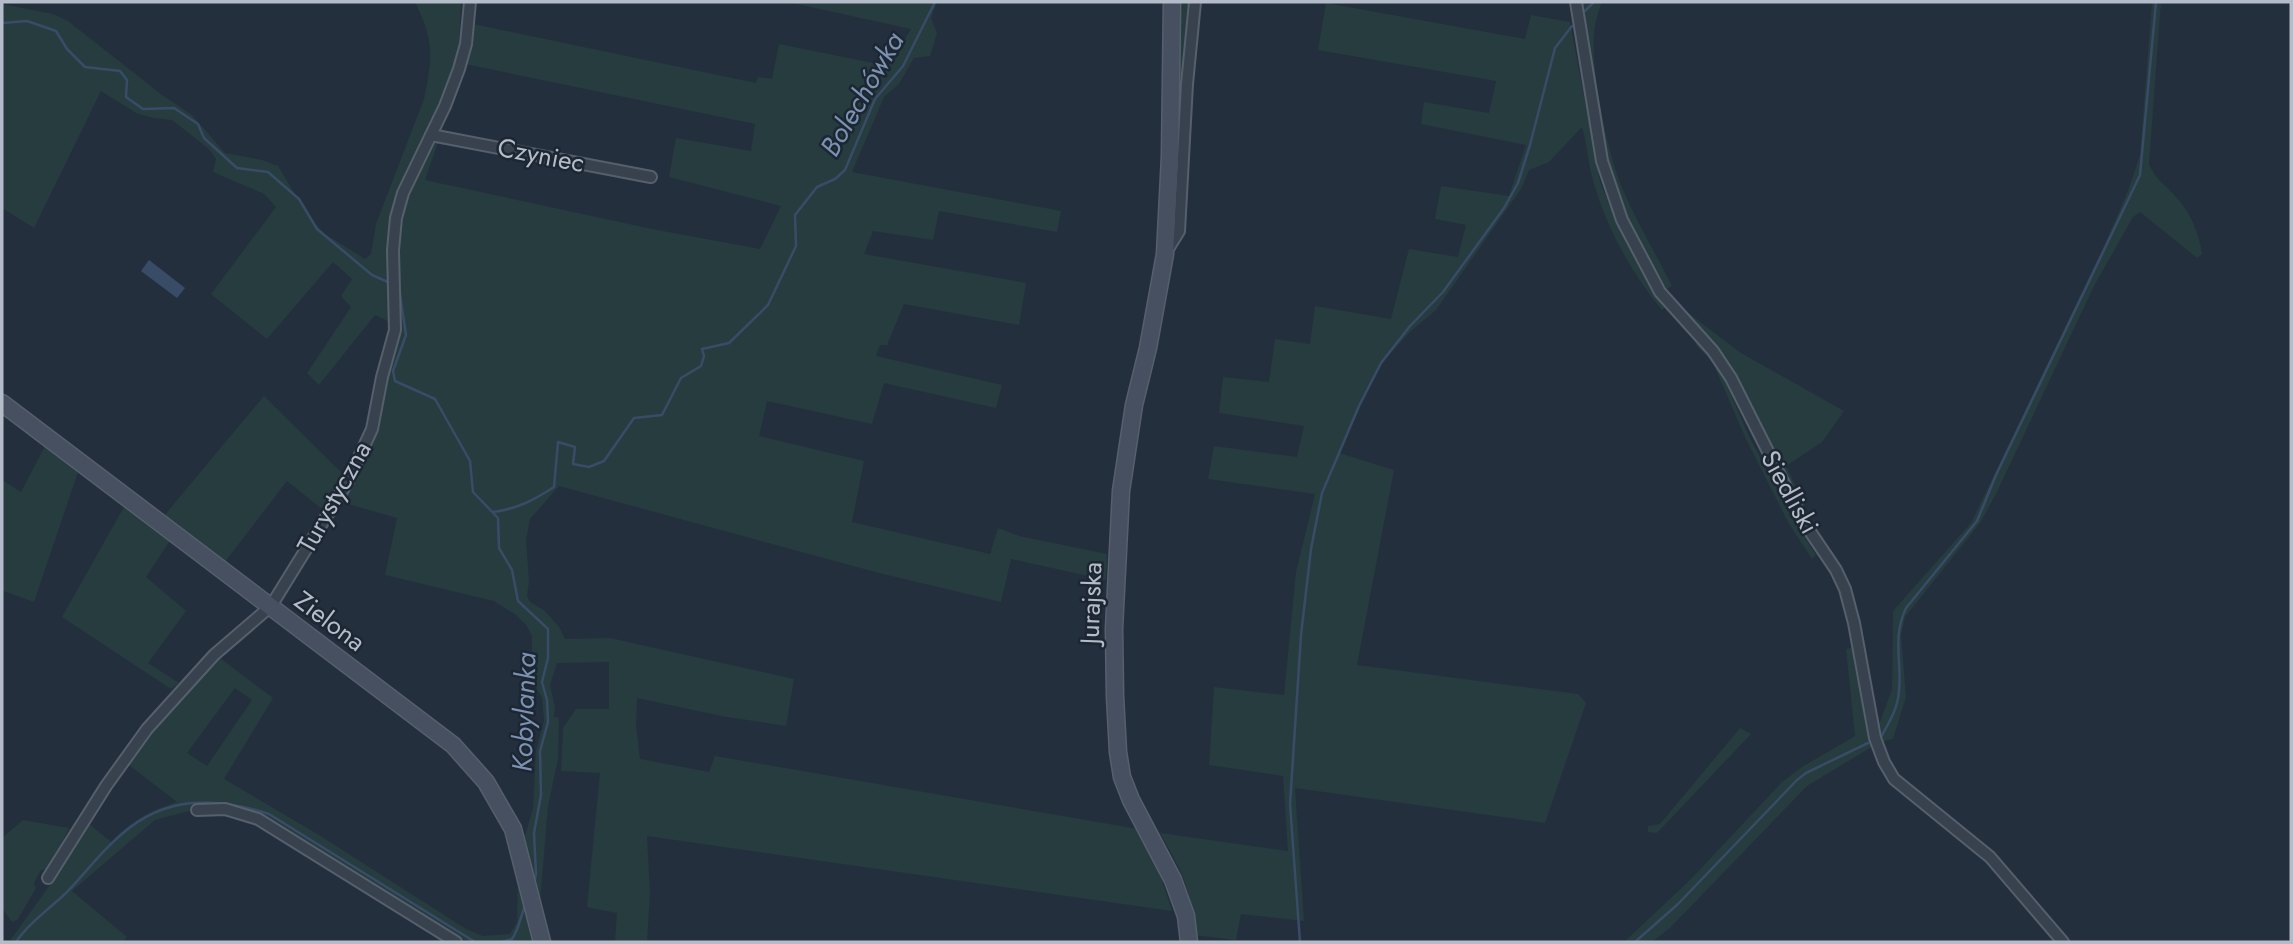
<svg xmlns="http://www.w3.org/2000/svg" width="2293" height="944" viewBox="0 0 2293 944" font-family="Jost,sans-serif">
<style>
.green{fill:#263c3f;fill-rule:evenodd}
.water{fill:#394c67}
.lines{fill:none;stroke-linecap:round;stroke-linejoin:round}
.stream{stroke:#394c67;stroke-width:2.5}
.street-casing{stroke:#565f6c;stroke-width:14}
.secondary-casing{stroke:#565f6c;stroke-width:19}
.street{stroke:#38414e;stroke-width:10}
.secondary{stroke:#465061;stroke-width:16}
.labels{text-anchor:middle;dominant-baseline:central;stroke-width:5;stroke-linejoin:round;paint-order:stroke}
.street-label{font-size:26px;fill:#b4bcc9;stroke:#1d2633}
.water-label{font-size:28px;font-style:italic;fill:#7c92b1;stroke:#1d2633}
</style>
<rect width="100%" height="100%" fill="#242f3e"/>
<g class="green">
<path d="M 415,2 L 461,2 L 459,49 L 465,62 L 470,28 L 473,24 L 756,83 L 758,77 L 772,79 L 779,44 L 888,66 L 911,29 L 788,2 L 937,2 L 931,18 L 937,33 L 930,56 L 914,58 L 899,84 L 884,97 L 852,172 L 1061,211 L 1057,232 L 939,211 L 933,240 L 873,231 L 864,254 L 1026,283 L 1019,325 L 904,304 L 887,345 L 880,345 L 876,356 L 1002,385 L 996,408 L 884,383 L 872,424 L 767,401 L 759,436 L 864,461 L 852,522 L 990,554 L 998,528 L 1019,536 L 1107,554 L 1106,580 L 1011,559 L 1001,602 L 879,573 L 559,486 L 530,519 L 526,540 L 529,581 L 527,596 L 530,602 L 545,611 L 559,627 L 565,639 L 610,638 L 794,679 L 786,726 L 721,716 L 637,698 L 636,725 L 640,759 L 709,772 L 715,756 L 1138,829 L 1160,874 L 1172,911 L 647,836 L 650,893 L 647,942 L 615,942 L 617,913 L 587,907 L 600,773 L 561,771 L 563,728 L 576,709 L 609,709 L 609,662 L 557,663 L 550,685 L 555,708 L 554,717 L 559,718 L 558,759 L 548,806 L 540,902 L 524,840 L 533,808 L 536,750 L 544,721 L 542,698 L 532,681 L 532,636 L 527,626 L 516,615 L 494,601 L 385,575 L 397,518 L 341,502 L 377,431 L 387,379 L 390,326 L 386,320 L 375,315 L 319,385 L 307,373 L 351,307 L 341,296 L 352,279 L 333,262 L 267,339 L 211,294 L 276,207 L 264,194 L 213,172 L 216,159 L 210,150 L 172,120 L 153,118 L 136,113 L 101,91 L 34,228 L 2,208 L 2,4 L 53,14 L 68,21 L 162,95 L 192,115 L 225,153 L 262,160 L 278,166 L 308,216 L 325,234 L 365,259 L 371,254 L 376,224 L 424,99 C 433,56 434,41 415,2 ZM 465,64 L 755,124 L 751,151 L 676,138 L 669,177 L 781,206 L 760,249 L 652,229 L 425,180 Z"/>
<polygon points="1177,2 1189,2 1176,225"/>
<path d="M 1582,2 L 1602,2 C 1598,12 1595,22 1594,33 C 1591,73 1607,153 1623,190 C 1637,223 1656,254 1672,286 L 1667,289 L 1633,232 L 1617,199 L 1605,162 Z"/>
<path d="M 2152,2 L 2161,2 L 2149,163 C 2153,178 2167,186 2177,198 C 2191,213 2199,234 2202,254 L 2197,258 L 2140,212 L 2133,217 L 2094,286 L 1996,494 L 1980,523 L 1905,617 L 1901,635 L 1906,697 L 1893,739 L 1880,742 L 1807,786 L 1670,928 L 1652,942 L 1624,942 L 1691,879 L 1782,782 L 1802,767 L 1855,736 L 1846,649 L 1852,648 L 1867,722 L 1880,722 L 1892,689 L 1893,611 L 1971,523 L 2103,248 L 2128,191 L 2140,155 Z"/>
<path d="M 1326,3 L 1525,39 L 1531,15 L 1570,22 L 1600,182 C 1617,225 1641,267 1667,306 L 1662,310 C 1631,272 1606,228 1593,180 C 1588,163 1587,143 1582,127 L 1549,162 L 1529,170 L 1521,189 L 1436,310 L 1411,331 L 1379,366 L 1339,453 L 1394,470 L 1357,665 L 1578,694 L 1586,703 L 1545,823 L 1295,788 L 1304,921 L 1241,914 L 1236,940 L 1194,935 C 1191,887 1183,874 1160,833 L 1288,851 L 1283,776 L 1209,765 L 1214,687 L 1284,695 L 1296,572 L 1315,494 L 1208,479 L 1214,446 L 1297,457 L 1304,426 L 1219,413 L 1223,377 L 1269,382 L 1275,339 L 1310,344 L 1315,306 L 1391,319 L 1409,249 L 1458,257 L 1466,225 L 1435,219 L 1441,186 L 1509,196 L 1526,145 L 1421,124 L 1424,102 L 1489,113 L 1496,81 L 1318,50 Z"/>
<polygon points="1687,312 1741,353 1844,411 1822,442 1786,466 1805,505 1800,508 1732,368 1685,315"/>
<polygon points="1697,341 1716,361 1749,436 1792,518 1816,555 1812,559 1788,522 1745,437 1713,363 1695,344"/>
<polygon points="264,396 345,476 323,510 287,481 225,562 163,517"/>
<polygon points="45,446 78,472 34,602 4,591 2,594 2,480 21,492"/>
<polygon points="124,507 171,539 146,577 186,611 148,663 179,683 171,689 62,617"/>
<path d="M 220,658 L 273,698 L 224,779 L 319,835 L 466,929 L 483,936 L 510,934 L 517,922 L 518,877 L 537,942 L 464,942 L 261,816 L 201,808 L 155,820 L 72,891 L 127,937 L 123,942 L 9,942 L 52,882 L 88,823 L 111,842 C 131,821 149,811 177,802 L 125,762 L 148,732 ZM 235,688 L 252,700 L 207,766 L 187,753 Z"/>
<polygon points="1740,728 1751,734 1657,833 1648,832 1648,826 1660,824"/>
<polygon points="23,820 69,828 49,869 41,870 34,883 36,888 18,919 12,922 2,908 2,838"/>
</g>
<polygon class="water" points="149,260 185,288 177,298 141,271"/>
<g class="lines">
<g class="stream">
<polyline points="1585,11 1594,2"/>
<polyline points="2,23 27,21 56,31 67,49 85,67 120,71 127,80 126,97 143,109 174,108 198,124 204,138 237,168 268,172 299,199 317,229 372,275 390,283"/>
<polyline points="399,288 406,335 393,371 395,381 435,399 470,461 473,492 498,518 499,548 512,570 518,601 548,629 548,658 542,682 547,700 548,722 540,751 541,795 534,833 536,874 534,884"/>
<path d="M 493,512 C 517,509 534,500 554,487 L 558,442 L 575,447 L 573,464 L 589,467 L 604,461 L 634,418 L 662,415 L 681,378 L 701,366 L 704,356 L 702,349 L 729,343 L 768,305 L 796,246 L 795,215 L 817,187 L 835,179 L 845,170 L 875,99 L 903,66 L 935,2"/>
<path d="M 1881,737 C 1889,723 1898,708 1899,691 C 1902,660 1892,638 1906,608 L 1977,521 L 1996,475 L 2140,175 L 2156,2"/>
<path d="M 16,942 C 29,923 49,909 66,893 C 85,874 101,851 122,834 C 166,795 216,797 269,814 L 475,942"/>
<path d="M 502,942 L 512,939 C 519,929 520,918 525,906"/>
<polyline points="1300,942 1290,804 1301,635 1311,549 1322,493 1359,406 1381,363 1410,326 1443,292 1504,208 1518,183 1530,145 1555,48 1572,26"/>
<polyline points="1635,942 1678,904 1797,780 1806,773 1868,743"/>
</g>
<defs>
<g id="street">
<polyline points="1576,2 1602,161 1622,220 1660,292 1713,351 1731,378 1803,521 1836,570 1845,589 1854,623 1875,738 1884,762 1894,779 1990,857 2063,942"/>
<polyline points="431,135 651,177"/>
<polyline points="1166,252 1179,231 1187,84 1195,2"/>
<polyline points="197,810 225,809 258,819 456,942"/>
<polyline points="48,878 106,786 147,729 214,655 271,606 347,483 372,429 382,377 395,330 393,250 396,218 403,193 445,106 459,69 466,44 470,2"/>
</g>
<g id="secondary">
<polyline points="1172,2 1170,156 1165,254 1148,348 1134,405 1121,491 1114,629 1115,696 1118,752 1122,777 1131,800 1173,880 1186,916 1189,942"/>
<polyline points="2,403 453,745 486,782 513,829 542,942"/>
</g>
</defs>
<use href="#street" class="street-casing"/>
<use href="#secondary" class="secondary-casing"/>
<use href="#street" class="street"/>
<use href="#secondary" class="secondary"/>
</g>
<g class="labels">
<g class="street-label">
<text transform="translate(541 155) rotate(11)">Czyniec</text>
<text transform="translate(1790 492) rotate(61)">Siedliski</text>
<text transform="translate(334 497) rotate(-61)">Turystyczna</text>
<text transform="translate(1091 603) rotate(-88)">Jurajska</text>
<text transform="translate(330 621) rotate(37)">Zielona</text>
</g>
<g class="water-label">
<text transform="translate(862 94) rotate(-60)">Bolechówka</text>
<text transform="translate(524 712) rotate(-88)">Kobylanka</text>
</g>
</g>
<rect width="2293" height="944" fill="none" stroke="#b4bcc9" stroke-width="7"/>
</svg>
